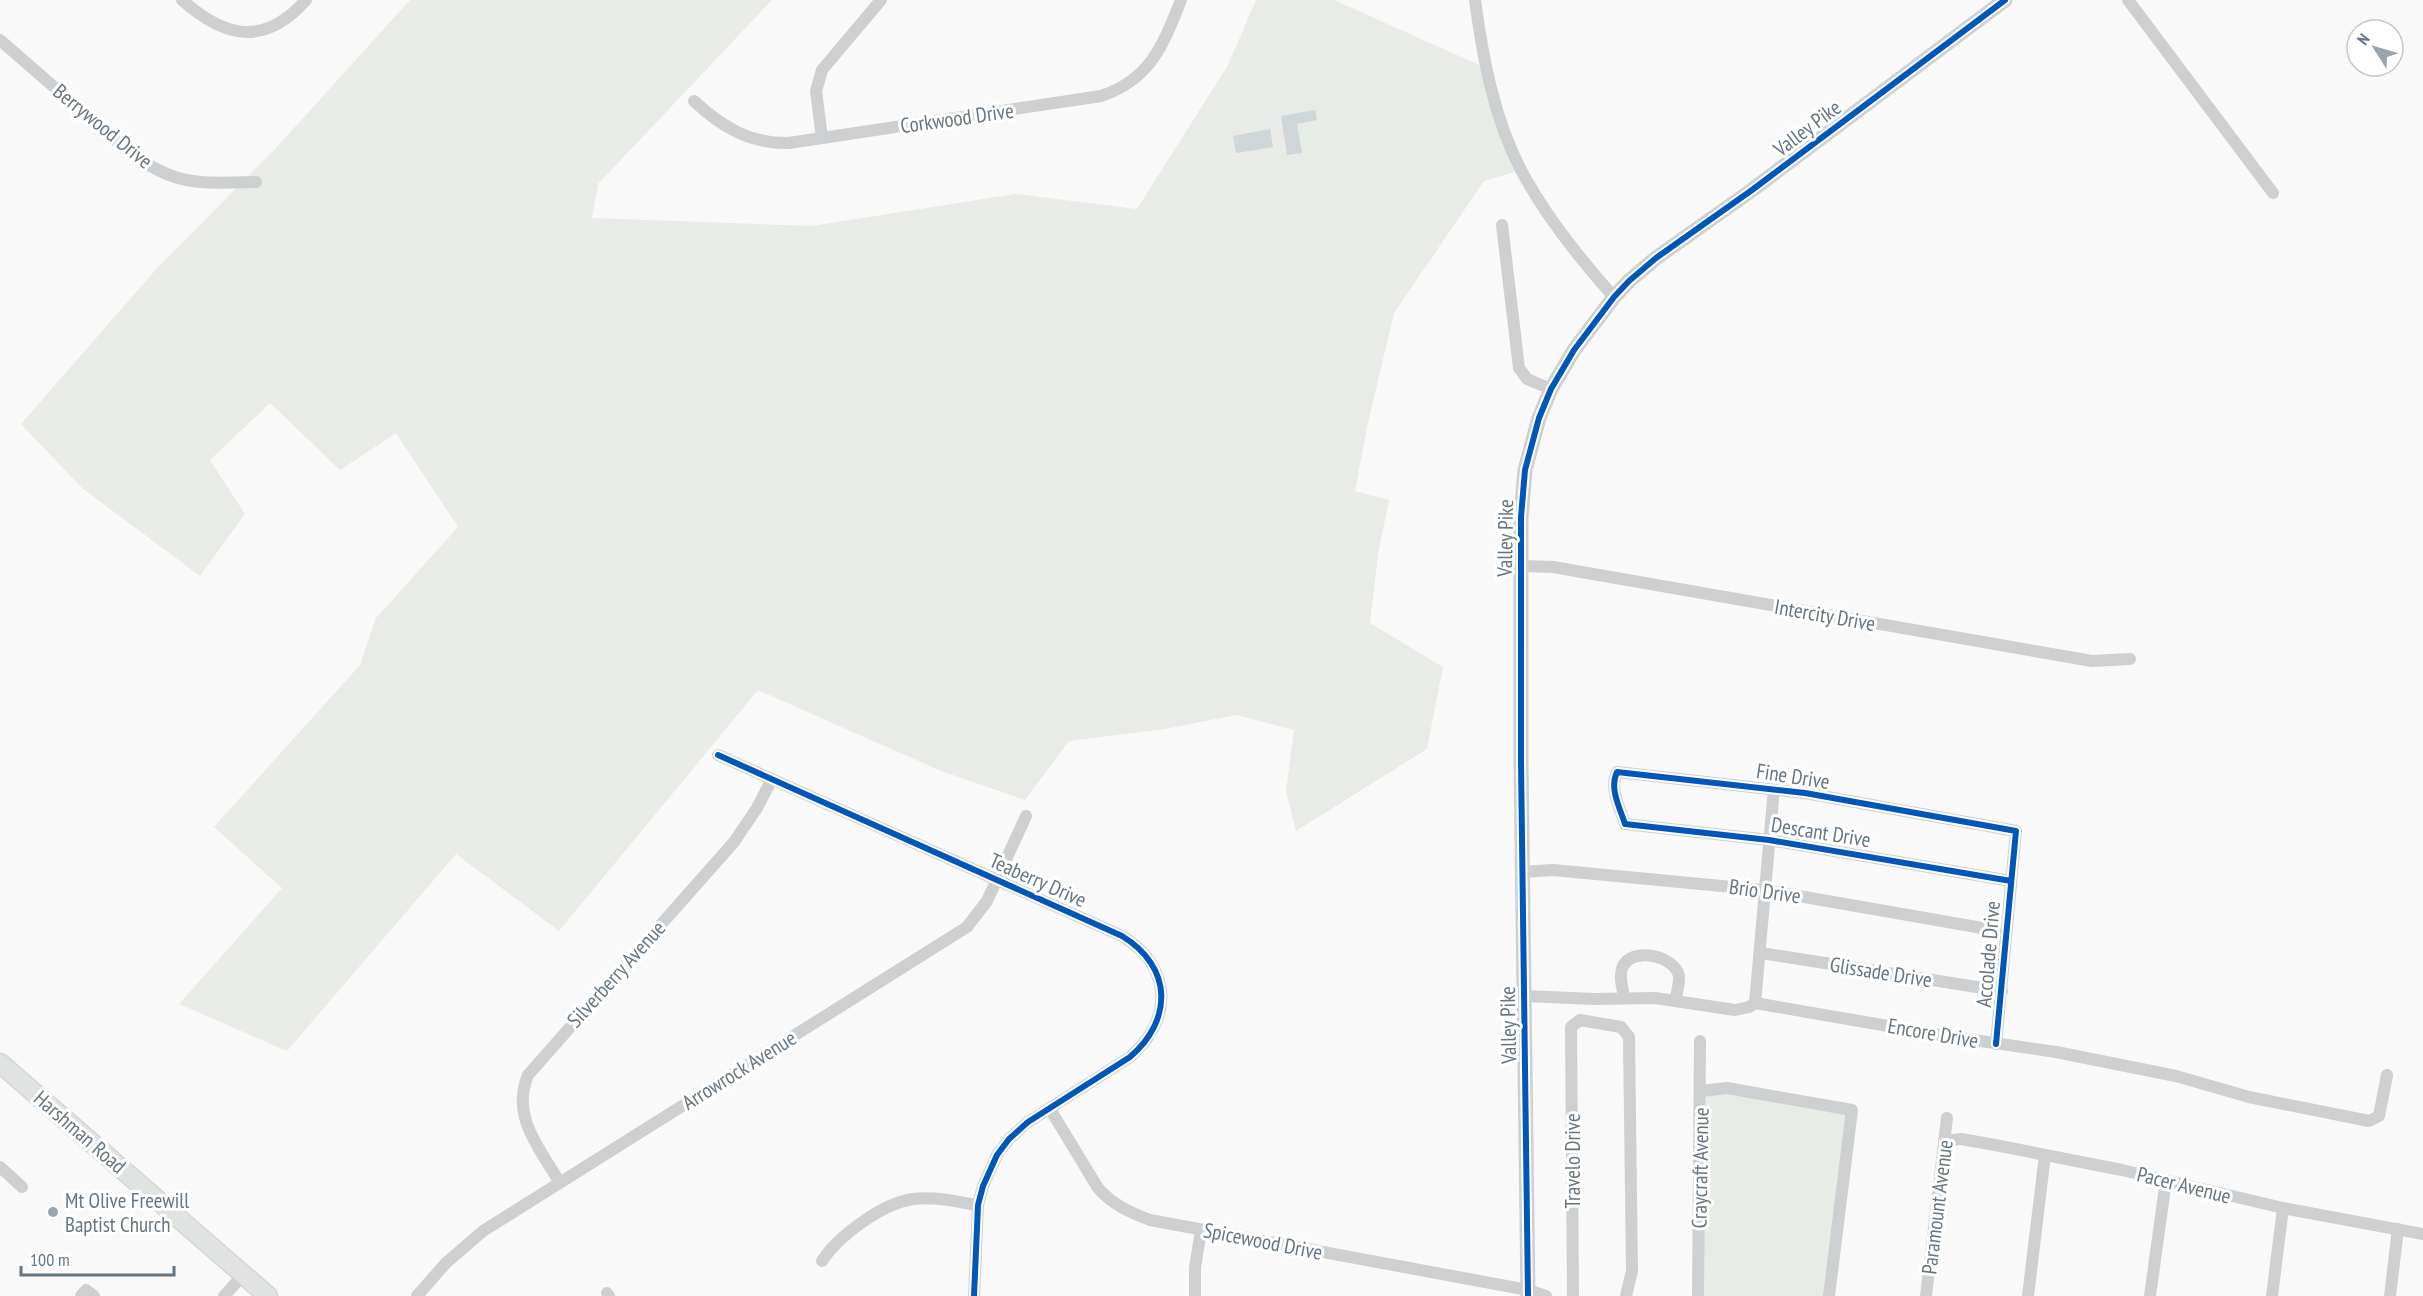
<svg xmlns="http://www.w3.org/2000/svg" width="2423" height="1296" viewBox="0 0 2423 1296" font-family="'PT Sans Narrow',sans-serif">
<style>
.green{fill:#e8ebe6}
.water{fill:#ced6d9}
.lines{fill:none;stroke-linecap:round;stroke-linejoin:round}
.primary-casing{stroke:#d5d6d7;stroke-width:21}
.minor{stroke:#cecfd0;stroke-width:12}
.tertiary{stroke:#cecfd0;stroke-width:15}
.primary{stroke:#e1e2e2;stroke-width:18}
.cycleway-casing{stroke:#fff;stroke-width:10}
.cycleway{stroke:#0057b8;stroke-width:6}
.poi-dot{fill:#99a4ac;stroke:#fff;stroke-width:2}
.labels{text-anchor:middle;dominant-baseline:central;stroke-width:6;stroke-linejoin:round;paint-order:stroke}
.street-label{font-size:21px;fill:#657683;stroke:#fff}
.poi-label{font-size:21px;fill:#657683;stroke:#fff;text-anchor:start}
</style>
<rect width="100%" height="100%" fill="#f9f9f9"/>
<g class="green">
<polygon points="410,0 772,0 598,184 592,218 812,226 1015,194 1137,209 1228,65 1256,0 1334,0 1486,68 1521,170 1484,181 1394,313 1367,427 1355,491 1389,500 1378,554 1370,623 1443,667 1427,749 1296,831 1286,791 1294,730 1236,715 1165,729 1069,741 1025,800 941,771 758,690 559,931 456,854 287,1051 179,1004 282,888 214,827 360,665 376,618 458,527 396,433 340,470 270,403 210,460 245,514 200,576 82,488 21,424 158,267 276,148"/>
<polygon points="1701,1091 1852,1110 1827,1296 1698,1296"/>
</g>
<g class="water">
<polygon points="1315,110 1317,120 1297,124 1302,153 1287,155 1281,116"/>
<polygon points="1270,129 1273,147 1236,153 1233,136"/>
</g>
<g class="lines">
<defs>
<polyline id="primary" points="0,1063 268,1296"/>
</defs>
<use href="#primary" class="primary-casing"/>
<g class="minor">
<path d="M 182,0 C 225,38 264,47 306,0"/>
<path d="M 1475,0 C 1483,59 1494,119 1522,172 C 1547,218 1579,258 1614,297"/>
<polyline points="2128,0 2273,193"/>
<path d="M 0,40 L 130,153 C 178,187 199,183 256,182"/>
<path d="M 694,101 C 722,127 750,144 789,143 L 1101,96 C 1151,79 1163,45 1181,0"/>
<polyline points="822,138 816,91 822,70 881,0"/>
<polyline points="1502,225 1519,368 1527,379 1551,389"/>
<polyline points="1521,566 1553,567 2092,661 2130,659"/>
<path d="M 718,755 L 1122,936 C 1173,967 1173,1020 1130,1057 L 1028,1122 L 1009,1139 L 997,1155 L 983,1186 L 978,1205 L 974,1296"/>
<polyline points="1522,872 1553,870 1764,890 2005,932"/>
<polyline points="1761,953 2002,991"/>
<polyline points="1524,996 1595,999 1655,998 1735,1010 1749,1007 1755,1003 1946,1036 2056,1052 2176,1076 2249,1097 2369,1121 2379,1116 2387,1075"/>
<path d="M 1624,997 C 1623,990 1620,981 1621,974 C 1623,944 1675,954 1679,976 C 1680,983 1676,993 1676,1000"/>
<polyline points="1755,1003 1774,789"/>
<path d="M 1996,1044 L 2016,831 L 1805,793 L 1617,772 C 1609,789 1620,808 1625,824 L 1769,840 L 2011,881"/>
<polyline points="1701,1091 1727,1088 1852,1110 1829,1296"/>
<path d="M 1050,1109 L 1098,1188 C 1113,1205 1129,1212 1150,1220 L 1528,1290 L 1546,1296"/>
<polyline points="1944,1141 1961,1139 1995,1145 2122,1170 2283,1208 2423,1234"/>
<polyline points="0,1167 22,1187"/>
<path d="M 559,1181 C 539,1148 511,1116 528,1075 L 734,842 L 757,808 L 772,779"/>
<path d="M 822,1261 C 838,1236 883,1203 913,1199 C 934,1196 957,1202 978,1205"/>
<polyline points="607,1293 609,1296"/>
<polyline points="81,1296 86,1290 94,1296"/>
<polyline points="224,1296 243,1275"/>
<polyline points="417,1296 446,1263 483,1231 967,927 987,901 1026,816"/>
<polyline points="1195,1296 1195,1268 1201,1230"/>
<polyline points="1573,1296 1571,1027 1580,1020 1621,1027 1629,1037 1632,1271 1626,1296"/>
<polyline points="1698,1296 1700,1041"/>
<polyline points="1926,1296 1947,1118"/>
<polyline points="2028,1296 2045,1155"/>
<polyline points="2150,1296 2166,1180"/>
<polyline points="2272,1296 2283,1208"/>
<polyline points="2390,1296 2398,1229"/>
</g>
<polyline class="tertiary" points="1528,1296 1521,762 1521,517 1525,470 1539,418 1551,389 1574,350 1614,297 1629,281 1656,258 1752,190 2005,0"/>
<use href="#primary" class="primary"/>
<defs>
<g id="cycleway">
<path d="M 718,755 L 1122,936 C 1173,967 1173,1020 1130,1057 L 1028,1122 L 1009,1139 L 997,1155 L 983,1186 L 978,1205 L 974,1296"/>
<path d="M 1996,1044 L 2016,831 L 1805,793 L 1617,772 C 1609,789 1620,808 1625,824 L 1769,840 L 2011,881"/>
<polyline points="1528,1296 1521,762 1521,517 1525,470 1539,418 1551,389 1574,350 1614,297 1629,281 1656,258 1752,190 2005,0"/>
</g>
</defs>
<use href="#cycleway" class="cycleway-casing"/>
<use href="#cycleway" class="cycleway"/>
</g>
<circle class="poi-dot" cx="53" cy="1212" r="6"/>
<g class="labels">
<g class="street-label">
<text transform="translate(957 118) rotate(-8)">Corkwood Drive</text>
<text transform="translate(103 126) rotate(39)">Berrywood Drive</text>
<text transform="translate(1807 128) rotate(-37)">Valley Pike</text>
<text transform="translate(1505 538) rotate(-89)">Valley Pike</text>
<text transform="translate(1825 615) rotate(10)">Intercity Drive</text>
<text transform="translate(1793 776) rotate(9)">Fine Drive</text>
<text transform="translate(1821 832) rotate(9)">Descant Drive</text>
<text transform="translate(1038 880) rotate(24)">Teaberry Drive</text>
<text transform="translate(1765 891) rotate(8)">Brio Drive</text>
<text transform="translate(1988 954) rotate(-85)">Accolade Drive</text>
<text transform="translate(1881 972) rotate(9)">Glissade Drive</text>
<text transform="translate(616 974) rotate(-48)">Silverberry Avenue</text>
<text transform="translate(1508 1025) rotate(-91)">Valley Pike</text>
<text transform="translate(1933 1033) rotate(10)">Encore Drive</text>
<text transform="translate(739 1070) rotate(-32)">Arrowrock Avenue</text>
<text transform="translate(80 1132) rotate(41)">Harshman Road</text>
<text transform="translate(1572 1161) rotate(-90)">Travelo Drive</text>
<text transform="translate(1700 1168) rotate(-89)">Craycraft Avenue</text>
<text transform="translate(2184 1185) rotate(14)">Pacer Avenue</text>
<text transform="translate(1937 1207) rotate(-83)">Paramount Avenue</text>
<text transform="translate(1263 1241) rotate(11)">Spicewood Drive</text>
</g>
<g class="poi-label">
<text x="65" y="1200">Mt Olive Freewill<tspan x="65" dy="24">Baptist Church</tspan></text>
</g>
</g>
<g transform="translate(2375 48) rotate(307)"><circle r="28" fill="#ffffff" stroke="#c1c8cd" stroke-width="1.5"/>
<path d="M0-4.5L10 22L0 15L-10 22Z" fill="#99a4ac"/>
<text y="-9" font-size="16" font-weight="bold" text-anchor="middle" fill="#657683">N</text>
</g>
<path d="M21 1266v9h153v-9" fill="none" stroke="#657683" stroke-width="3"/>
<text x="30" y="1266" font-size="18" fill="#657683" stroke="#ffffff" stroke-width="4.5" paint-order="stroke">100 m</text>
</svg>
